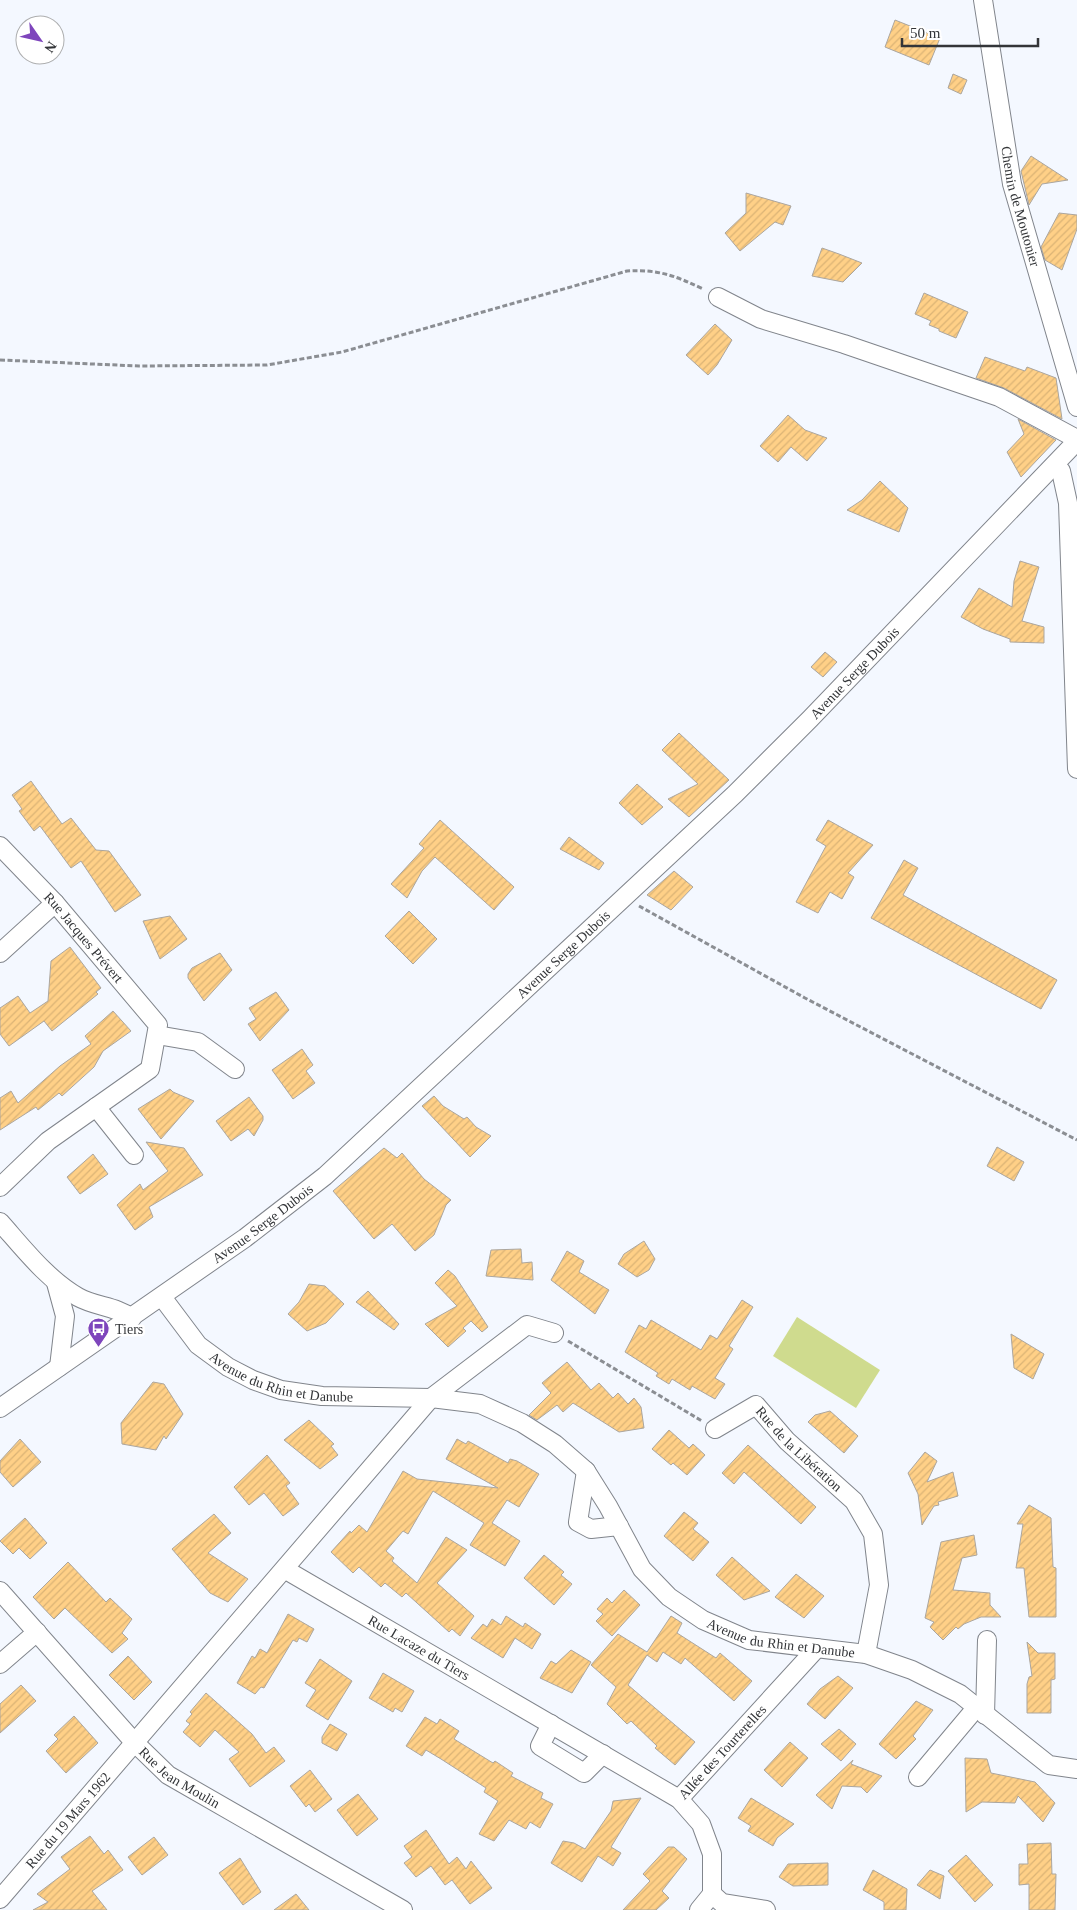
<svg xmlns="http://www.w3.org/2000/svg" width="1077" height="1910" viewBox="0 0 1077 1910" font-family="Georgia,serif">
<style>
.grass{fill:#cfdb8e}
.building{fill:url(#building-hatch);stroke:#aba69f}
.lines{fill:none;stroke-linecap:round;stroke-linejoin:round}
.minor-casing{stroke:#81858c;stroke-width:20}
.path{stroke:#8b8e93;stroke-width:3;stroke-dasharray:5 2.5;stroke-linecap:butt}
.minor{stroke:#fff;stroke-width:18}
.labels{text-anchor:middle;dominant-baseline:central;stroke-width:5;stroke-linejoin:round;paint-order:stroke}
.street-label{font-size:14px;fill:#333538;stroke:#fff}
.poi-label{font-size:14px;fill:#333538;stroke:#fff;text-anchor:start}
</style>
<defs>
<pattern id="building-hatch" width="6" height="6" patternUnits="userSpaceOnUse" patternTransform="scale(1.25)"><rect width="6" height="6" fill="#ffd087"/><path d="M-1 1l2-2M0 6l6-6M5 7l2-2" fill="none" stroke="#dbb375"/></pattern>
</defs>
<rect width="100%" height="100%" fill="#f4f8ff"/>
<polygon class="grass" points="797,1317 880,1370 856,1408 773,1356"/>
<g class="building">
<polygon points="895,20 940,38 929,65 885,47"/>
<polygon points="953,74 967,80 961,94 948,88"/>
<polygon points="1031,156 1068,180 1042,184 1029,205 1021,171"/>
<polygon points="746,193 791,206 783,225 775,222 740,251 725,233 746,213"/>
<polygon points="1059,213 1077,215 1077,229 1062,270 1045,260 1041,247"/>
<polygon points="822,248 839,254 862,263 843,282 812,276"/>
<polygon points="924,293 968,312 956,338 939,331 939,329 929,325 931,321 915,314"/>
<polygon points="715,324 732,340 717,365 708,375 686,355"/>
<polygon points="985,357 1025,371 1027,367 1056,378 1062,419 1004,388 976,378"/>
<polygon points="788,415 805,430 827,438 807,461 791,447 778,462 760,446"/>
<polygon points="1018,419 1056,440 1021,477 1007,452 1024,434"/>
<polygon points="880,481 908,508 899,532 847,510 862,500"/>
<polygon points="1020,561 1039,567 1022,621 1044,627 1044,643 1010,642 1010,639 983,629 961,617 979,588 1012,607 1014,581"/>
<polygon points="825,652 837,662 823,677 811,667"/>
<polygon points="679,733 729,780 689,817 668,799 698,784 662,750"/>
<polygon points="31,781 62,824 71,818 96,850 109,851 141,895 115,912 81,861 71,868 40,826 34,831 19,811 22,809 12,795"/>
<polygon points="637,784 663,807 642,825 619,803"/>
<polygon points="440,820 514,887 494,910 435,857 422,871 407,898 391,884 424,848 419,844"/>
<polygon points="828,820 873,845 848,873 854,877 842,899 830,892 818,913 796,902 826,846 816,840"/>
<polygon points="569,837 604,863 599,870 560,849"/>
<polygon points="904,860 918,868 903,895 1057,980 1041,1009 871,918"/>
<polygon points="674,871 693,887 671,910 647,895"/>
<polygon points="409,911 437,939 413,964 385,936"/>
<polygon points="170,916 187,939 160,959 143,921"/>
<polygon points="70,947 101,988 96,992 98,994 52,1031 44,1021 9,1046 0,1034 0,1008 18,996 30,1013 48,1001 51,961"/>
<polygon points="220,953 232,970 204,1001 188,978 188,974 192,968"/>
<polygon points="276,992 289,1010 260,1041 248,1024 256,1019 249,1008"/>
<polygon points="113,1011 131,1031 103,1051 94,1067 62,1096 59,1093 38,1110 36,1107 0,1130 0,1098 11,1091 18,1103 60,1066 91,1044 85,1036"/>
<polygon points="302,1049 313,1065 306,1071 315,1083 293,1099 272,1070"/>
<polygon points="170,1089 173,1092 194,1101 161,1139 138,1109"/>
<polygon points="434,1096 443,1106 464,1119 467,1117 476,1127 491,1136 470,1157 422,1106"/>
<polygon points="249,1097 263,1116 263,1120 254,1136 248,1129 231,1141 216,1121"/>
<polygon points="146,1142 184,1148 203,1175 149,1207 153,1217 135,1230 117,1205 140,1184 143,1190 168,1171"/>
<polygon points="997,1147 1024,1162 1014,1181 987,1166"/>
<polygon points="384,1148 397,1158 402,1153 424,1179 451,1200 446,1205 434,1235 415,1251 392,1224 374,1239 333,1191"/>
<polygon points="93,1154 108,1174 80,1194 67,1177"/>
<polygon points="644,1241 655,1259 649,1270 637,1277 618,1264 624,1254"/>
<polygon points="521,1249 522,1263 532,1262 533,1280 486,1276 491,1250"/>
<polygon points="567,1251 584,1261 579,1272 609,1290 595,1314 551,1280"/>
<polygon points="448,1270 455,1276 488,1327 482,1332 471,1321 463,1328 466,1331 448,1347 425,1324 457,1306 435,1283"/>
<polygon points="309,1284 325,1286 344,1304 326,1323 307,1331 288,1314 299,1302"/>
<polygon points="368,1291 399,1324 394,1330 356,1302"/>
<polygon points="742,1300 753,1307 729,1346 733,1349 715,1378 725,1384 715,1399 692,1386 690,1390 672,1379 669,1384 656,1376 658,1373 625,1352 639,1325 646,1329 651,1320 701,1350 710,1335 717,1339"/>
<polygon points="1011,1334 1044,1354 1033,1379 1014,1368"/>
<polygon points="567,1362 591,1390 599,1383 613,1398 618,1393 628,1404 634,1398 641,1407 644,1428 619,1432 573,1403 563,1412 557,1405 537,1420 529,1415 551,1393 542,1383"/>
<polygon points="153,1382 164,1384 183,1414 166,1439 164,1436 156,1450 122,1444 121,1423"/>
<polygon points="830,1411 858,1436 844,1453 808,1422 815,1415"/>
<polygon points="309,1420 334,1444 331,1446 338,1455 320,1469 284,1440"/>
<polygon points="669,1430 689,1448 693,1444 705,1455 687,1475 673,1463 671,1465 652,1449"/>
<polygon points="20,1439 41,1462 13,1487 0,1472 0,1461"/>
<polygon points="457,1439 466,1444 468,1441 508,1463 510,1459 517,1461 539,1474 519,1507 507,1500 492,1523 520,1541 505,1566 470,1545 484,1523 433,1491 408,1534 403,1531 386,1551 394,1558 392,1561 417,1583 446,1537 467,1550 437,1583 474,1616 460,1636 452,1629 449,1632 406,1593 402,1597 385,1583 381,1587 359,1567 353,1573 331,1552 350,1531 351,1533 359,1525 367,1532 403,1471 417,1479 498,1488 446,1459"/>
<polygon points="748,1445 816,1507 801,1524 744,1472 734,1484 722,1473"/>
<polygon points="925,1452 937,1461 927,1482 953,1472 958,1496 938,1502 939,1505 934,1506 922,1525 918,1494 908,1473"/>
<polygon points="267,1455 290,1483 286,1486 299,1504 283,1516 264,1493 249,1505 234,1487"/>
<polygon points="1029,1505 1051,1518 1053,1567 1056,1568 1056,1617 1029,1617 1024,1568 1016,1568 1023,1524 1017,1524"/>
<polygon points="684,1512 698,1523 693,1529 709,1542 693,1561 664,1536"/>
<polygon points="214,1514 231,1533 208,1553 248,1579 228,1602 210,1593 172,1549"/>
<polygon points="25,1518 47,1543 30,1559 19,1548 13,1554 0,1541"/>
<polygon points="974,1535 977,1555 962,1558 953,1590 990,1593 990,1605 1001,1617 981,1617 964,1624 958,1629 956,1627 943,1640 930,1627 934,1622 925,1618 941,1542"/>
<polygon points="544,1555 564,1572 561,1575 572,1584 554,1605 524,1578"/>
<polygon points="732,1557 761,1583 770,1591 744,1600 716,1575"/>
<polygon points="68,1562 106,1602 110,1598 132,1619 122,1633 128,1639 112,1653 65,1608 54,1619 33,1597"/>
<polygon points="796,1574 824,1596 804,1618 775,1597"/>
<polygon points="624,1590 640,1605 612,1636 596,1621 603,1614 597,1609 607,1598 612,1603"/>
<polygon points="288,1614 314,1629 307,1642 299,1638 297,1642 293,1640 264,1688 261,1687 255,1694 237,1683 252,1656 255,1658 260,1649 267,1653"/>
<polygon points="506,1616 523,1627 525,1623 541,1634 532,1649 515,1638 503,1658 471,1638 483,1624 487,1627 492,1619 501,1625"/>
<polygon points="671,1616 682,1623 677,1633 716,1658 720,1653 752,1681 734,1701 685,1658 681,1664 663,1652 657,1662 647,1655 628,1685 695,1742 675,1765 655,1748 657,1746 631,1721 627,1724 607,1704 616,1687 591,1665 618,1634 647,1652"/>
<polygon points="1027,1642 1038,1653 1055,1653 1055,1679 1051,1680 1051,1713 1027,1713 1027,1684 1029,1677 1032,1676"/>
<polygon points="571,1650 591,1662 572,1693 540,1678 551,1661 556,1664"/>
<polygon points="128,1656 152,1682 134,1700 109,1675"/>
<polygon points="320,1659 352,1681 328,1720 306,1706 316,1690 305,1683"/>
<polygon points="383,1673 414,1691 402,1712 395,1708 393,1712 369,1698"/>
<polygon points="838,1676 853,1688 825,1719 807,1704 820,1689"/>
<polygon points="21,1685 36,1701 0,1733 0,1704"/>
<polygon points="206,1693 252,1734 266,1753 274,1747 285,1761 250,1787 229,1759 239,1752 215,1730 200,1747 183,1732 190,1724 186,1721 192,1714 190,1712"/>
<polygon points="916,1701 933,1710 913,1736 916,1739 896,1759 879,1744"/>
<polygon points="74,1716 98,1743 66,1773 46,1751 58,1739 54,1735"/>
<polygon points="425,1717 437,1724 440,1719 459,1731 454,1739 493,1763 495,1761 513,1773 511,1776 543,1793 541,1798 553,1804 540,1828 530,1822 526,1829 509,1820 494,1841 479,1834 498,1801 484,1792 486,1788 441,1759 426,1750 422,1756 406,1746"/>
<polygon points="330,1724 347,1734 337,1751 322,1743 322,1737"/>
<polygon points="839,1729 856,1744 841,1761 821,1744"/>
<polygon points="790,1742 808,1758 782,1787 764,1770"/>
<polygon points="965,1758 987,1759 991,1773 1035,1782 1055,1803 1043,1822 1018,1796 1015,1803 982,1802 966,1812"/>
<polygon points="853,1760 851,1764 882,1776 867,1793 861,1787 842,1786 832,1809 816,1795"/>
<polygon points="310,1770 332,1799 315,1812 309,1804 306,1807 290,1786"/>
<polygon points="358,1794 378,1819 357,1836 337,1810"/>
<polygon points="641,1798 611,1847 621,1853 613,1866 598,1856 582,1882 551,1863 563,1841 574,1843 585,1849 611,1811 613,1801"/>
<polygon points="751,1798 794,1824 777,1838 773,1846 748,1831 751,1826 738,1818"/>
<polygon points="426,1830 449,1864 457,1857 466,1869 471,1861 492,1888 470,1904 452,1880 445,1885 431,1866 416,1877 404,1863 412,1857 404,1846"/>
<polygon points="90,1836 104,1854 108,1850 123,1870 92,1891 107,1910 33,1910 48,1902 37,1894 70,1869 61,1857"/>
<polygon points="154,1837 168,1855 142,1875 128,1857"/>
<polygon points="1051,1843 1052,1874 1056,1874 1055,1910 1029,1910 1029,1884 1019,1885 1019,1864 1028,1864 1027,1844"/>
<polygon points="668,1847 674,1847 687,1859 662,1891 669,1898 656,1910 623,1910 650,1881 643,1874"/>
<polygon points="966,1855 993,1885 975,1902 948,1871"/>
<polygon points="240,1858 261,1892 243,1905 219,1873"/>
<polygon points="828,1863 828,1885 793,1886 779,1877 788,1864"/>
<polygon points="873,1870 907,1889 906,1910 884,1910 884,1902 863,1890"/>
<polygon points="930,1870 944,1876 940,1899 917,1885"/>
<polygon points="296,1894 309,1910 274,1910"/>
</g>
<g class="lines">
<defs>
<g id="minor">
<path id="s1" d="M 983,0 L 1012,184 L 1077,407"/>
<polyline points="718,297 761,319 844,344 999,397 1077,439"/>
<polyline points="1055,466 1061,471 1068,503 1077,769"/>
<path id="s2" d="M 0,846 L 55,903 L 158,1025 L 150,1069 L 48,1141 L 0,1187"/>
<polyline points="0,953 55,903"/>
<polyline points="157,1035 198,1042 235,1069"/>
<polyline points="96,1107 134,1155"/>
<path d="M 0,1222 C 24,1249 47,1279 78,1297 C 96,1307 116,1306 132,1318"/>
<polyline points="56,1283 65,1316 59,1367"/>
<path id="s3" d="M 162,1297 L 198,1345 L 228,1367 L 253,1380 L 281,1390 L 322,1396 L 431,1398 L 480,1404 L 522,1423 L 555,1444 L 586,1471 L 608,1506 L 642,1569 L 669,1597 L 703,1620 L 749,1640 L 866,1654 L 912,1670 L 960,1694 L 1049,1765 L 1077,1769"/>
<path id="s4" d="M 0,1408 L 245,1238 L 325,1176 L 735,794 L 810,719 L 1077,441"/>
<path id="s5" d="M 715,1429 L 756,1405 L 787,1441 L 854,1501 L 873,1534 L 879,1585 L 866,1654"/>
<polyline points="586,1471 578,1522 591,1529 619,1526"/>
<path id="s6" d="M 286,1570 L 679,1799 L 701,1824 L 712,1854 L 712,1894 L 699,1910"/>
<path id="s7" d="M 0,1591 L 134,1742 L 168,1775 L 403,1910"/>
<polyline points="0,1664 37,1632"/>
<polyline points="985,1715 987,1640"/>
<polyline points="551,1724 540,1746 584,1773 603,1754"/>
<polyline points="918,1777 976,1708"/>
<path id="s8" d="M 679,1799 L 817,1648"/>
<polyline points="712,1894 722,1903 766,1910"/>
<path id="s9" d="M 0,1899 L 431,1398 L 527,1325 L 554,1333"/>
</g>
</defs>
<use href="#minor" class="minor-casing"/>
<g class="path">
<path d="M 0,360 L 139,366 L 267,365 L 342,352 L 627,271 C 658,269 676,276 703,289"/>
<polyline points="639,906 805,998 1077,1140"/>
<polyline points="568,1341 702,1421"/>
</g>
<use href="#minor" class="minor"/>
</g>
<defs>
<symbol id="bus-pin" viewBox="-11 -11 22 30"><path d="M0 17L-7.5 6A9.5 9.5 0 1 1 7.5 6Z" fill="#7e45bc" stroke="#fff"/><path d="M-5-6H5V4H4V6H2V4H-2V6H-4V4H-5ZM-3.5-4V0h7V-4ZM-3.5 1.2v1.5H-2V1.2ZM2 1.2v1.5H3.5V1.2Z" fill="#fff"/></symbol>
</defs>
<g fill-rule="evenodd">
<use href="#bus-pin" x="86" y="1316" width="25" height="34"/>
</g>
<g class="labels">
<g class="street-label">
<text stroke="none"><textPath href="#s1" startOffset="210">Chemin de Moutonier</textPath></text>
<text stroke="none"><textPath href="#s4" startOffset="1130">Avenue Serge Dubois</textPath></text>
<text stroke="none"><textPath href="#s2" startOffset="124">Rue Jacques Prévert</textPath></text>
<text stroke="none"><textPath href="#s4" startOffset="725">Avenue Serge Dubois</textPath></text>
<text stroke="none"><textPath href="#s4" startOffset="321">Avenue Serge Dubois</textPath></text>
<text stroke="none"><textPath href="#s3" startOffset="152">Avenue du Rhin et Danube</textPath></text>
<text stroke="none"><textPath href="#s5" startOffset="109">Rue de la Libération</textPath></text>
<text stroke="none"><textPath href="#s3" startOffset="755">Avenue du Rhin et Danube</textPath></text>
<text stroke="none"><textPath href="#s6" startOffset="154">Rue Lacaze du Tiers</textPath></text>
<text stroke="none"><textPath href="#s8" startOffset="64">Allée des Tourterelles</textPath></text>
<text stroke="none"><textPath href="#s7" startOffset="260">Rue Jean Moulin</textPath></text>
<text stroke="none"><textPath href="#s9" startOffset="104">Rue du 19 Mars 1962</textPath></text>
</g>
<g class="poi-label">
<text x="115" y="1329">Tiers</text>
</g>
</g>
<g transform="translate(40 40) rotate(124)"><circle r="24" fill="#ffffff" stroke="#adaeaf"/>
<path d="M0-4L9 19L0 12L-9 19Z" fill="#7e45bc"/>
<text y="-8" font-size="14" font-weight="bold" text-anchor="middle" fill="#333538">N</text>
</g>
<path d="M902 38v8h136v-8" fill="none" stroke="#333538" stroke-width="2.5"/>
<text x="910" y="38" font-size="15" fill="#333538" stroke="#ffffff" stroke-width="4" paint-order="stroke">50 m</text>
</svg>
